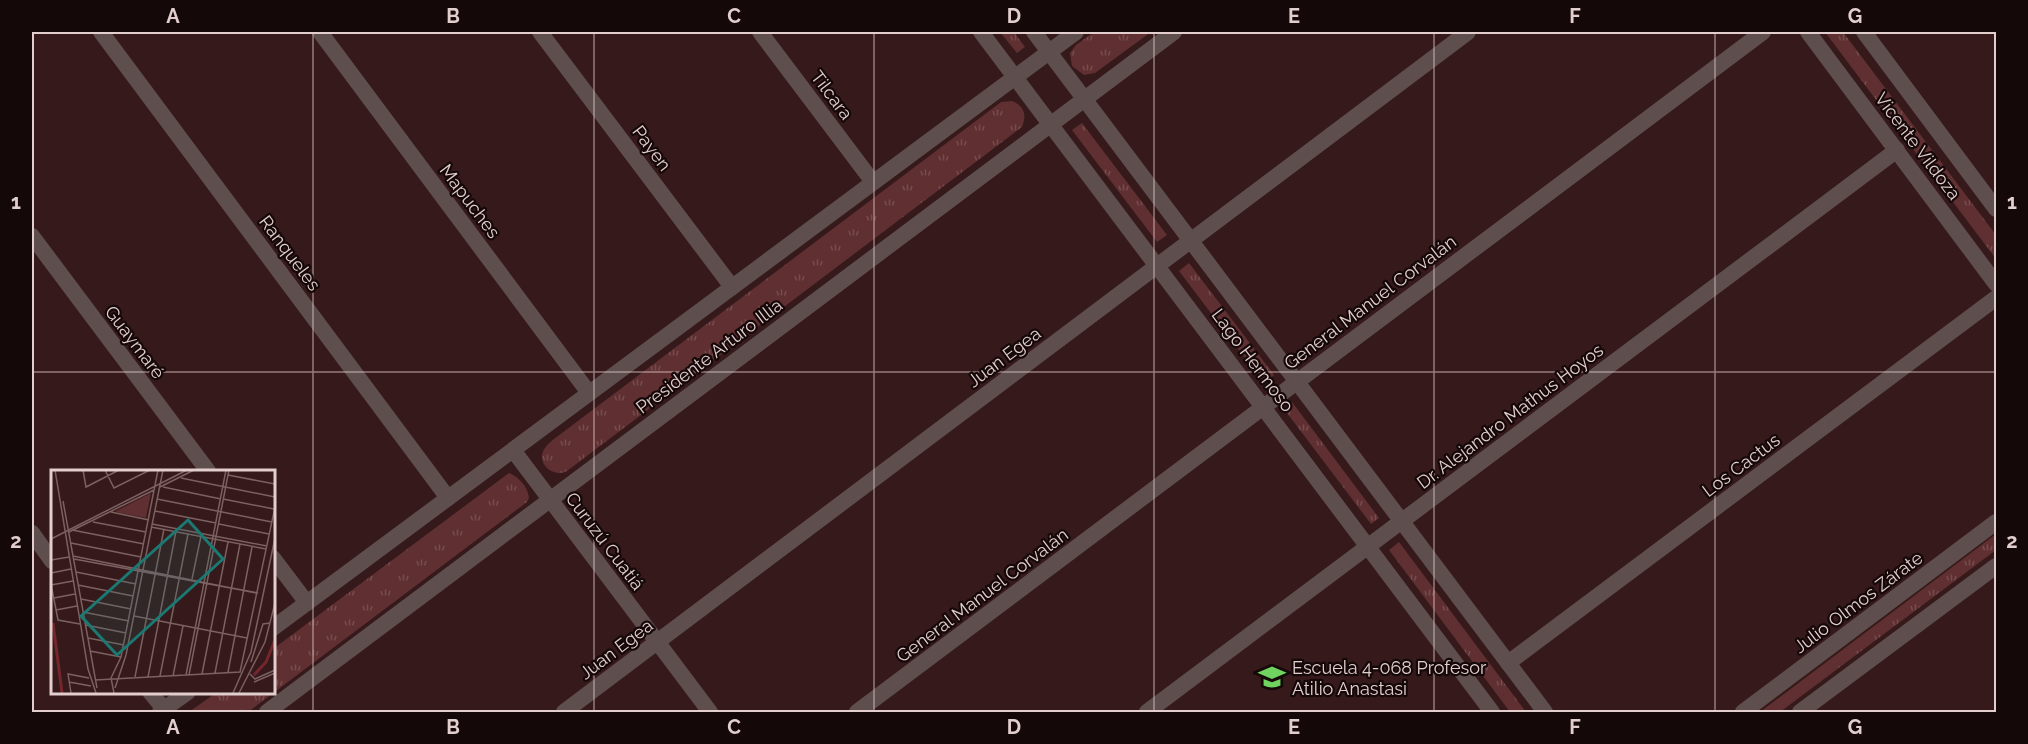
<svg xmlns="http://www.w3.org/2000/svg" width="2028" height="744" viewBox="0 0 2028 744" font-family="Raleway,sans-serif">
<style>
.grass{fill:url(#grass-tufts)}
.lines{fill:none;stroke-linecap:round;stroke-linejoin:round}
.minor{stroke:#5e4e4e;stroke-width:16}
.tertiary{stroke:#5e4e4e;stroke-width:16}
.grid{fill:none;stroke:#e3cece;stroke-width:1.5;stroke-opacity:0.55}
.labels{text-anchor:middle;dominant-baseline:central;stroke-width:4.5;stroke-linejoin:round;paint-order:stroke}
.street-label{font-size:18px;fill:#e3cece;stroke:#150808}
.poi-label{font-size:18px;fill:#e3cece;stroke:#150808;text-anchor:start}
.inset-river{fill:none;stroke:#73272d;stroke-width:3}
.inset-road{fill:none;stroke:#7b6162;stroke-width:1.5}
.view{fill:#1a7a73;fill-opacity:0.15;stroke:#1a7a73;stroke-width:3}
.inset-edge{fill:none;stroke:#e3cece;stroke-width:3}
.neatline{fill:none;stroke:#e3cece;stroke-width:2}
.grid-label{font-size:20px;text-anchor:middle;font-weight:bold;fill:#e3cece}
</style>
<defs>
<pattern id="grass-tufts" width="24" height="20" patternUnits="userSpaceOnUse" patternTransform="scale(1.5)"><rect width="24" height="20" fill="#5f2f31"/><path d="M3 7l-1-3M5 7V3M7 7l1-3M15 17l-1-3M17 17v-4M19 17l1-3" fill="none" stroke="#764c4e"/></pattern>
</defs>
<rect width="100%" height="100%" fill="#36191a"/>
<g class="grass">
<polygon points="1000,32 1014,32 1025,47 1017,53"/>
<polygon points="1094,32 1151,32 1095,73 1084,75 1072,66 1070,53 1076,45"/>
<polygon points="1825,32 1843,32 1996,235 1996,259"/>
<path d="M 1012,101 C 1024,106 1027,115 1022,127 L 567,471 C 557,477 541,469 542,455 C 543,448 549,443 554,439 L 1001,102 Z"/>
<polygon points="1082,123 1167,235 1157,242 1072,130"/>
<polygon points="1189,263 1274,375 1264,383 1179,271"/>
<polygon points="1292,402 1379,518 1371,524 1284,409"/>
<path d="M 509,473 C 519,477 528,487 529,498 L 527,502 L 248,712 L 189,712 L 217,692 L 273,692 L 273,649 Z"/>
<polygon points="1996,534 1996,550 1780,712 1760,712"/>
<polygon points="1399,542 1526,712 1510,712 1389,550"/>
</g>
<g class="lines">
<g class="minor">
<polyline points="101,32 448,498"/>
<polyline points="320,32 589,393"/>
<polyline points="540,32 732,287"/>
<polyline points="760,32 873,182"/>
<polyline points="1808,32 1996,284"/>
<polyline points="1864,32 1996,209"/>
<polyline points="32,236 208,471"/>
<polyline points="513,450 710,712"/>
<polyline points="32,533 52,561"/>
<polyline points="273,558 307,603"/>
<polyline points="1508,663 1996,298"/>
<polyline points="150,692 164,709"/>
<polyline points="564,712 1468,32"/>
<polyline points="857,712 1763,32"/>
<polyline points="1147,712 1897,150"/>
<polyline points="1743,712 1996,522"/>
<polyline points="1800,712 1996,566"/>
</g>
<g class="tertiary">
<polyline points="981,32 1492,712"/>
<polyline points="1034,32 1545,712"/>
<polyline points="273,628 1076,32"/>
<polyline points="160,712 188,692"/>
<polyline points="267,712 1174,32"/>
</g>
</g>
<path class="grid" d="M 313,32 L 313,712M 594,32 L 594,712M 874,32 L 874,712M 1154,32 L 1154,712M 1434,32 L 1434,712M 1715,32 L 1715,712M 32,372 L 1996,372"/>
<defs>
<symbol id="school-bare" viewBox="-9 -9 18 18"><path d="M0-5L7-2L0 1L-7-2ZM-4 1L0 2.5L4 1V4Q0 6-4 4Z" fill="#70d35f" stroke="#150808" stroke-width="2.5" paint-order="stroke"/></symbol>
</defs>
<g fill-rule="evenodd">
<use href="#school-bare" x="1253" y="658" width="38" height="38"/>
</g>
<g class="labels">
<g class="street-label">
<text transform="translate(832 95) rotate(53)">Tilcara</text>
<text transform="translate(1918 146) rotate(53)">Vicente Vildoza</text>
<text transform="translate(652 148) rotate(53)">Payen</text>
<text transform="translate(470 201) rotate(53)">Mapuches</text>
<text transform="translate(290 253) rotate(53)">Ranqueles</text>
<text transform="translate(1370 302) rotate(-37)">General Manuel Corvalán</text>
<text transform="translate(135 342) rotate(53)">Guaymaré</text>
<text transform="translate(709 356) rotate(-37)">Presidente Arturo Illia</text>
<text transform="translate(1004 357) rotate(-37)">Juan Egea</text>
<text transform="translate(1253 360) rotate(53)">Lago Hermoso</text>
<text transform="translate(1510 416) rotate(-37)">Dr. Alejandro Mathus Hoyos</text>
<text transform="translate(1741 465) rotate(-37)">Los Cactus</text>
<text transform="translate(605 541) rotate(53)">Curuzú Cuatiá</text>
<text transform="translate(982 595) rotate(-37)">General Manuel Corvalán</text>
<text transform="translate(1858 602) rotate(-37)">Julio Olmos Zárate</text>
<text transform="translate(616 649) rotate(-37)">Juan Egea</text>
</g>
<g class="poi-label">
<text x="1292" y="667">Escuela 4-068 Profesor<tspan x="1292" dy="21">Atilio Anastasi</tspan></text>
</g>
</g>
<g transform="translate(51 470)">
<rect width="224" height="224" fill="#36191a"/>
<path d="M 100,23 L 95,48 L 65,42 L 65,41 Z" fill="#5f2f31"/>
<path class="inset-river" d="M 2,153 L 11,223M 203,205 L 215,192 L 224,170"/>
<path class="inset-road" d="M 4,0 L 37,199 L 45,223M 32,0 L 35,17 L 68,0M 54,0 L 63,18 L 99,0M 177,5 L 224,14M 130,8 L 224,27M 109,17 L 143,0M 112,17 L 170,29M 106,29 L 221,52M 172,29 L 223,39M 12,31 L 46,218M 104,41 L 165,53M 60,42 L 98,50M 42,52 L 95,62M 101,54 L 216,76M 168,54 L 218,64M 100,57 L 215,79M 21,60 L 93,74M 18,62 L 103,20M 0,69 L 136,0M 20,73 L 90,87M 22,86 L 205,123M 23,89 L 207,123M 0,90 L 18,87M 25,102 L 85,114M 0,103 L 20,99M 141,109 L 150,66M 0,114 L 7,150 L 29,154M 0,115 L 22,111M 27,115 L 82,126M 3,128 L 24,124M 30,129 L 80,139M 5,140 L 26,136M 32,142 L 78,151M 83,146 L 196,168M 35,155 L 75,163M 37,168 L 73,175M 39,181 L 70,187M 200,192 L 212,154 L 219,153M 177,202 L 201,77M 164,203 L 189,74M 151,204 L 177,72M 199,204 L 204,209 L 224,200M 135,205 L 175,0M 138,205 L 178,0M 109,206 L 137,64M 122,206 L 132,156M 84,207 L 113,59M 97,207 L 125,61M 44,210 L 189,202 L 224,37M 18,212 L 40,216M 203,212 L 224,203M 64,218 L 75,185 L 112,0M 20,223 L 17,204 L 38,208M 63,223 L 60,208 L 70,187 L 107,0M 182,223 L 200,182 L 224,68M 188,223 L 214,172 L 224,133"/>
<path class="view" d="M 137,50 L 172,89 L 66,185 L 30,146 Z"/>
<rect width="224" height="224" class="inset-edge"/>
</g>
<rect width="2028" height="744" fill="none" stroke="#150808" stroke-width="66"/>
<rect x="33" y="33" width="1962" height="678" class="neatline"/>
<g class="grid-label">
<text x="173" y="23">A</text>
<text x="453" y="23">B</text>
<text x="734" y="23">C</text>
<text x="1014" y="23">D</text>
<text x="1294" y="23">E</text>
<text x="1575" y="23">F</text>
<text x="1855" y="23">G</text>
<text x="16" y="209">1</text>
<text x="2012" y="209">1</text>
<text x="16" y="548">2</text>
<text x="2012" y="548">2</text>
<text x="173" y="734">A</text>
<text x="453" y="734">B</text>
<text x="734" y="734">C</text>
<text x="1014" y="734">D</text>
<text x="1294" y="734">E</text>
<text x="1575" y="734">F</text>
<text x="1855" y="734">G</text>
</g>
</svg>
